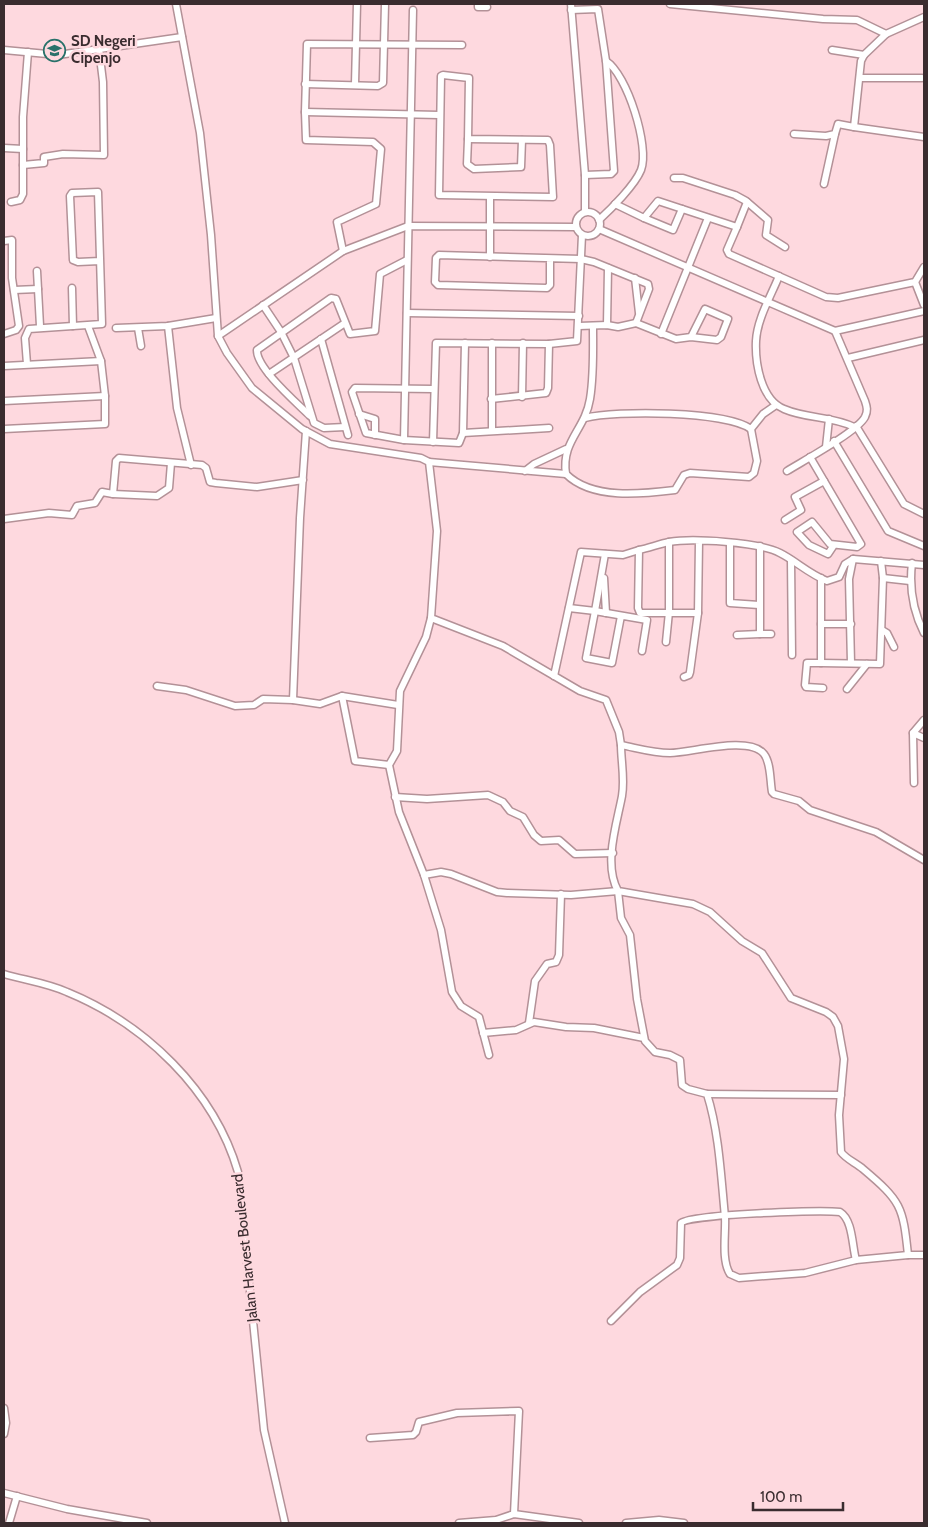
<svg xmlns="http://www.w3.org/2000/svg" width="928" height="1527" viewBox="0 0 928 1527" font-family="Cabin,sans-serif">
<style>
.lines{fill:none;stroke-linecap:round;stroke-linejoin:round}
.minor-casing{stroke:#b39197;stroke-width:9}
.minor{stroke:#fff;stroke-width:6}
.labels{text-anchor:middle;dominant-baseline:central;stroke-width:5;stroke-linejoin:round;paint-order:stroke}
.poi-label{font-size:15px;font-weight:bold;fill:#3a2c2f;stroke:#fed9df;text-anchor:start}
.street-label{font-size:15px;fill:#3a2c2f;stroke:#fed9df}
</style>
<rect width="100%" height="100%" fill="#fed9df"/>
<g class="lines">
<defs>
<g id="minor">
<path d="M 176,4 L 200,133 L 211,235 L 218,336 L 227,353 L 252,388 L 302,429 L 330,444 L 421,458 L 429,462 L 437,531 L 431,618 L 503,646 L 580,691 L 606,700 L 619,732 L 621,745 C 637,748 653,753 670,753 C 691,753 749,735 764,754 C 771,763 770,781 772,792 L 774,794 L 799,801 L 810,810 L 876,832 L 924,860"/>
<polyline points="478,4 478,7 487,7"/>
<polyline points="571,4 585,175 585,212"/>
<polyline points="670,4 823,19 857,20 886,34 924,17"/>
<polyline points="571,10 598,9 606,61 614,171 611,174 585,175"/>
<polyline points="4,50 58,55 182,37"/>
<polyline points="832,50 864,55"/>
<polygon points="443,75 469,78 468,139 548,140 550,145 553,197 439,195 441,76"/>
<polyline points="861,78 922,78"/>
<polyline points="305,84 378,86 383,83 385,4"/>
<polyline points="355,84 357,4"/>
<polyline points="305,112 439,115"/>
<polyline points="854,127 924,137"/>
<polyline points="794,134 826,136 835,134 838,124 854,127 861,61 864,55 886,34"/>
<polyline points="468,139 467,164 474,169 521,167 522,140"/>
<polyline points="4,148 23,149"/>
<polyline points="23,165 44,163 44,157 63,154 104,155 103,82 99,49"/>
<polyline points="674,178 683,178 735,195 746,201 768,220 766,235 785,247"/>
<polyline points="824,184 835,134"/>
<polyline points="490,197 490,257"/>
<polyline points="11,202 20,200 23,194 23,117 28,52"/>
<polyline points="615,204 644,218 658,201 737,227 727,250 729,254 826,297 838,298 915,282 924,267"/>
<circle cx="588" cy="224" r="12"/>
<polyline points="644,218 673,230 682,209"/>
<path d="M 599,220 C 611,209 635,185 641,170 C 650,147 627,74 606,61"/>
<polyline points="737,227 747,202"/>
<polyline points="599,229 835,331 924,311"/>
<polyline points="4,241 12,240 12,278 19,326 16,330 4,334"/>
<polyline points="343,251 337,222 376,204 381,149 373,142 306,140 305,112 307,44 462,45"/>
<polyline points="550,259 550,285 547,288 438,285 435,282 436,258 439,255 581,259 594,262 648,284 649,289 636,323"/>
<polyline points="37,271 40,326"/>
<path d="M 779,276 C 771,296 757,319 756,341 C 755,363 761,400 784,409 C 807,419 832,416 854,427"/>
<polyline points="635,278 639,313"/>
<polyline points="915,282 924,305"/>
<polyline points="72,288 73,326"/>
<polyline points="14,290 38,289"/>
<polyline points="263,305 281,332 294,358 314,423 324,428 345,427"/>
<polyline points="407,313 579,316"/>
<polyline points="607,325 608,268"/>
<polyline points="168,326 177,408 191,465"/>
<polyline points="579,326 607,325 618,327 636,323 676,339 691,337 717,340 721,337 728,319 705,309 691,337"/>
<path d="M 593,326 C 593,350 594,375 590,399 C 585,430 561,441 566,474 C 592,500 642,494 675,490 L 684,475 L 690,473 L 749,477 L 754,473 L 757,461 L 751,429"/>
<polyline points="116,328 168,326 216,318"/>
<polyline points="138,328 141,346"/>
<polyline points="661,334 708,218"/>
<polyline points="218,336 343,251 408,226 575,227"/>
<polyline points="321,339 348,435"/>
<polyline points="848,358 924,340"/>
<polyline points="27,364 25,338 29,329 102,324 98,192 72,193 70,196 73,260 78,262 100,261"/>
<polyline points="4,366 101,361 88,326"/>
<polyline points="269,374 345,323"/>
<polyline points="433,389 355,388 352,392 366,433 404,440 459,443 463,433 465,343"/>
<polyline points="522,397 523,343"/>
<polyline points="491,399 546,393 548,388 549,344"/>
<polyline points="4,401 105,396"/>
<polyline points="359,414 375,419 375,435"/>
<path d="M 310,416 C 297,403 256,368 257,350 L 331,298 L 336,299 L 350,334 L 375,331 L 380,274 L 407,260"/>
<path d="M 585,418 C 616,410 726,411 751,429 L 763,414 L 776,405"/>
<polyline points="856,426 904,504 924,514"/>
<polyline points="4,429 105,424 105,396 101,361"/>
<polyline points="492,430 492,343"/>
<polyline points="463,433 549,428"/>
<polyline points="404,440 413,10"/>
<polyline points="834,441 888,531 924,546"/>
<polyline points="433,442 436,343 549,344 577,341 582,235"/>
<polyline points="826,447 829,419"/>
<polyline points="810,457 861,544 857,547 830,544 812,522 797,532 809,545 828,554 834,545"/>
<polyline points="429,462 566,474"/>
<polyline points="525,471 534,464 566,449"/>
<path d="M 787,471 C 803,461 857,432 865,417 C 868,411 867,407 865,401 L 835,331"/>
<polyline points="113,494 157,496 169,488 171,463"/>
<polyline points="4,519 49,513 72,515 77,506 95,503 102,492 113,494 116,461 119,458 202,465 206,468 210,482 216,483 257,487 303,480"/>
<polyline points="785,520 801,510 795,497 824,481"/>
<path d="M 699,542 L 698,613 L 640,613 L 638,608 L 639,550 C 649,548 659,544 669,542 C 692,538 759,542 780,553 C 796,561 809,574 827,581 L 839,577 L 845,564 L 853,559 L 924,565"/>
<polyline points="730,543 730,603 759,605"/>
<polyline points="760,546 760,634 771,634"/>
<polyline points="791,560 792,655"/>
<path d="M 912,563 C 909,588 913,611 924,633"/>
<polyline points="604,578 606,613"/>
<polyline points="821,578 821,663 807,663 805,685 806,687 823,688"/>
<polyline points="883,578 910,581"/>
<polyline points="569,608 595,611 605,554"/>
<polyline points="621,616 612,663 586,658 595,611 647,620 642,651"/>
<polyline points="431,618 426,637 400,691 397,751 389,765 399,812 424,875 441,930 452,992 461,1006 479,1017 489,1055"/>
<polyline points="821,624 851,624"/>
<polyline points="882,630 887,633 894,647"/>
<polyline points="737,635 760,634"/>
<polyline points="666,642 669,612 669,542"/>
<polyline points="821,663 880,664 883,578 881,561"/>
<polyline points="851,663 849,579 853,559"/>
<polyline points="554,676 581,552 623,555 639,550"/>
<polyline points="684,677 689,675 690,672 698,613"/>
<polyline points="157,686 186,690 235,706 254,705 263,699 293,700 320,704 342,696 398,705"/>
<polyline points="847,689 867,664"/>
<polyline points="342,696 355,761 389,765"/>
<polyline points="293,700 300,518 306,431"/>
<polyline points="924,720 913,733 924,738"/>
<polyline points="913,733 914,783"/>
<path d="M 621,745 C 621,761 625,779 622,796 C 617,823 603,864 618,891 L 693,904 L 710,912 L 742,941 L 762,953 L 791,998 L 826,1012 L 833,1017 L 838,1026 L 844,1059 L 839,1115 L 841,1152 C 846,1159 856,1163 863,1169 C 901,1201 903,1206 908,1255 L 924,1255"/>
<polyline points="395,797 427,799 488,795 503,802 510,811 523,817 534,835 541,841 559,840 575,854 613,853"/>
<path d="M 424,875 L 441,872 L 451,874 L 497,892 L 507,893 L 571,895 L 618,891 L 621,918 L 630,935 L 637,999 L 645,1041 L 655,1052 L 670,1055 L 680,1060 L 682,1085 L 688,1089 L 707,1094 C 719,1132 721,1176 725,1217 C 726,1233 721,1260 730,1274 L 739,1278 L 805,1273 L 856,1260"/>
<path d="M 4,974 C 24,980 47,983 67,992 C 145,1024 214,1090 238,1172 L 264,1430 L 285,1523"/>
<polyline points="529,1023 535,981 547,964 556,962 559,955 561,894"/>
<polyline points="483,1033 516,1030 534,1022 566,1027 594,1028 644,1038"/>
<polyline points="707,1094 841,1095"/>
<path d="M 611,1321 L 640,1292 L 677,1265 L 680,1258 L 681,1223 C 689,1214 822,1210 840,1212 C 853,1220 852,1246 856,1260 L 908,1255"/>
<polyline points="4,1408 6,1423 4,1434"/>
<polyline points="370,1438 413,1435 416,1432 419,1422 457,1413 519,1411 514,1514"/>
<polyline points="4,1493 67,1509 147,1523"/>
<polyline points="9,1523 17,1496"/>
<polyline points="459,1523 496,1520 514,1514 579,1523"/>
<polyline points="626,1523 659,1520 684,1523"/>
</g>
</defs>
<use href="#minor" class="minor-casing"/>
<use href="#minor" class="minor"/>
</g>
<defs>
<symbol id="school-ring" viewBox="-11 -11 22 22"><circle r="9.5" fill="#fed9df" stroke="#29716a" stroke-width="1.5"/><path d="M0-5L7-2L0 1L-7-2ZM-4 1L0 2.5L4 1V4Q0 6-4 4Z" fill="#29716a"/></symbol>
</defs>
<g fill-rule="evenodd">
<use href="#school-ring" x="42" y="38" width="25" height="25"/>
</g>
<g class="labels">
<g class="poi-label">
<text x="71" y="41">SD Negeri<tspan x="71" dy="17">Cipenjo</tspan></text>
</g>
<g class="street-label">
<text transform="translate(245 1248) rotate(-96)">Jalan Harvest Boulevard</text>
</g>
</g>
<rect width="928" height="1527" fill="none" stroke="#3a2c2f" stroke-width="10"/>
<path d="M753 1502v8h90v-8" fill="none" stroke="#3a2c2f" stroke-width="2.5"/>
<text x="760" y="1502" font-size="15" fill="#3a2c2f" stroke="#fed9df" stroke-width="4" paint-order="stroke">100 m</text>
</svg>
